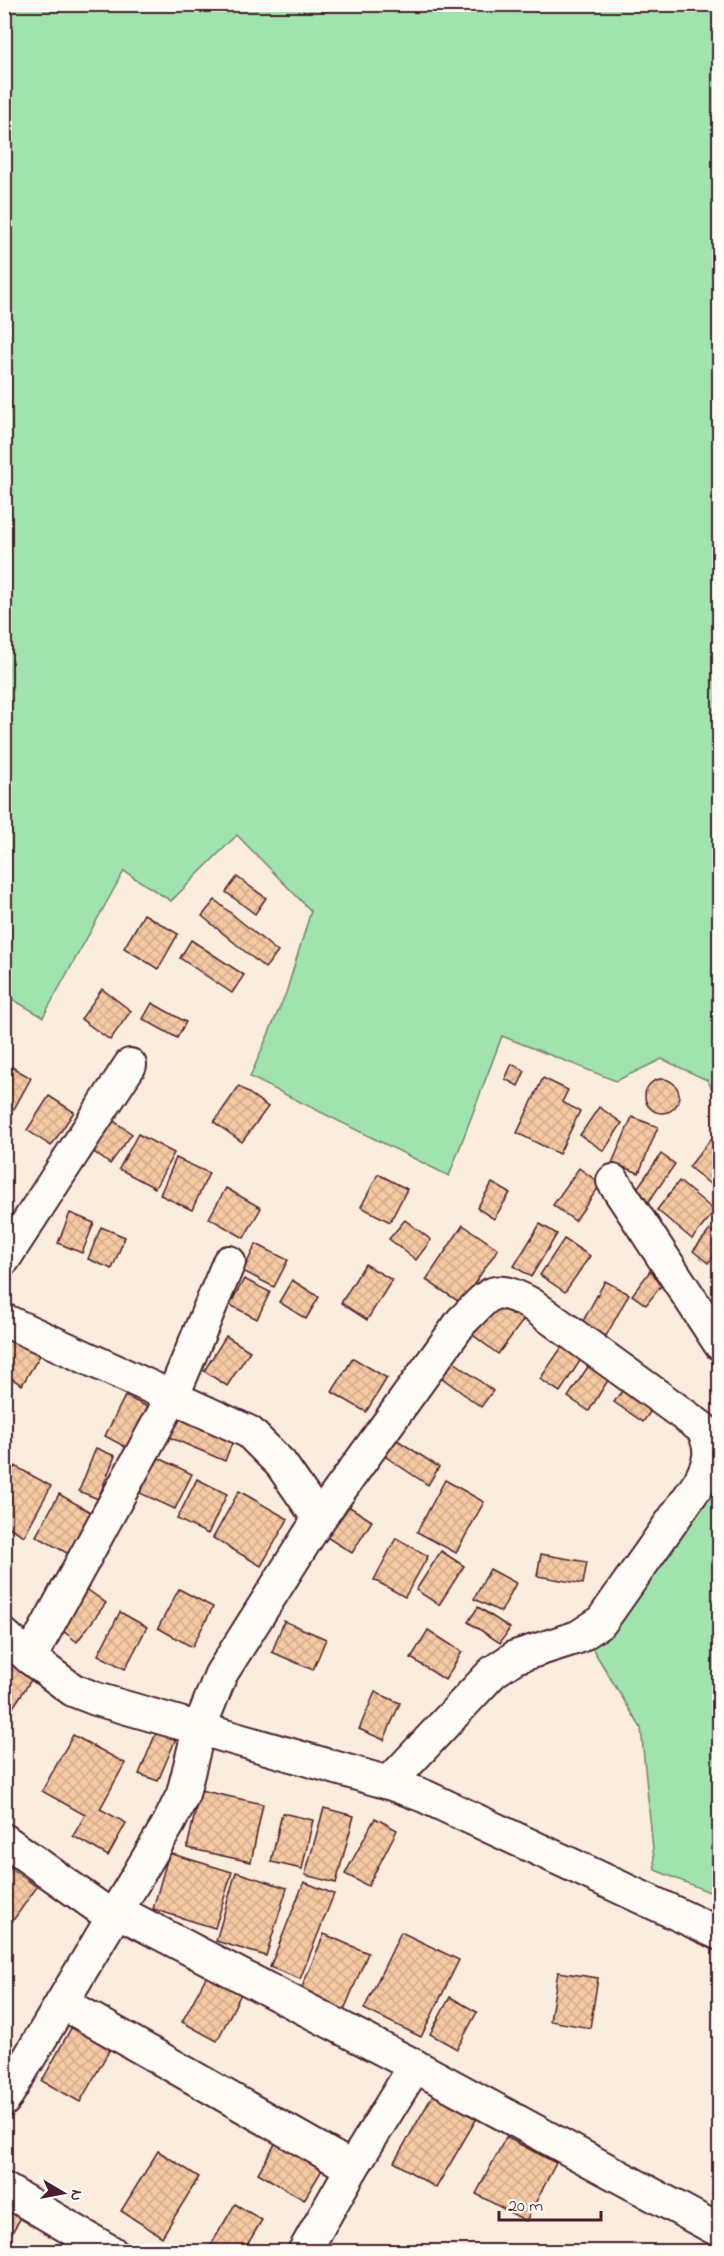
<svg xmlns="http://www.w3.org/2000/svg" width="724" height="2256" viewBox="0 0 724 2256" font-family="'Indie Flower',sans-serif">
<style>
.green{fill:#a0e3ae;stroke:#75816c;stroke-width:1.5}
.building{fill:url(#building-cross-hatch);stroke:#4a1f2b;stroke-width:1.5}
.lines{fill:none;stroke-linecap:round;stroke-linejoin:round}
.minor-casing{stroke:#4a1f2b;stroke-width:36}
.minor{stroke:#fdfcf7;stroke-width:32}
</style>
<defs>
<pattern id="building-cross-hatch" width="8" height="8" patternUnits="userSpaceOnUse" patternTransform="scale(1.5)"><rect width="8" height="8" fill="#f4c9a3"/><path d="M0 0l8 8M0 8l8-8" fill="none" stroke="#d3ac8c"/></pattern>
</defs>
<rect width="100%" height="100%" fill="#faedde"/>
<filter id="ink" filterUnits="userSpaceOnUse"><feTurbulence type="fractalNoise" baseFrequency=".0167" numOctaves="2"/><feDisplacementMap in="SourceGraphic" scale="12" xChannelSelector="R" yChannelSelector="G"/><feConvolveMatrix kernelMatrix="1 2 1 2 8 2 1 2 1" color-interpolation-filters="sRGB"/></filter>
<g filter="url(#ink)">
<g class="green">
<polygon points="5,4 719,5 719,1101 707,1080 662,1059 616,1081 502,1036 449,1176 250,1077 286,993 311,911 237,835 171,901 124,871 43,1017 5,995"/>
<polygon points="719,1484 719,1896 655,1870 641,1728 581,1630 709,1499"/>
</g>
<g class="building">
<polygon points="237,877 266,898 255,914 226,892"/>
<polygon points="215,900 278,952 265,968 202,916"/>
<polygon points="144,914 178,934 158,969 124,948"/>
<polygon points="191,940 244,975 232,993 180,958"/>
<polygon points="102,989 131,1011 110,1040 81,1019"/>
<polygon points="152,1003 186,1022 177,1038 143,1019"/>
<polygon points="4,1021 11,1025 4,1037"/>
<polygon points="512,1064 525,1071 518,1086 505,1079"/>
<polygon points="10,1066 31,1078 14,1109 4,1104 4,1076"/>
<polygon points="543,1078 568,1090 562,1102 580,1111 559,1154 517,1133"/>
<circle cx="662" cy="1096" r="17"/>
<polygon points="239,1086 268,1107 242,1142 214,1122"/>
<polygon points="49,1096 74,1112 51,1146 27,1130"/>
<polygon points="599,1107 622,1123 604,1151 580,1135"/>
<polygon points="104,1114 132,1134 110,1164 83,1144"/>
<polygon points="632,1117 658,1127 639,1173 612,1163"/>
<polygon points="138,1134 174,1153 155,1188 119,1169"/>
<polygon points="711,1139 720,1146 720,1184 716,1189 689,1167"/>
<polygon points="661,1154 675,1164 645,1207 631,1197"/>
<polygon points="176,1158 209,1173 192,1210 160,1195"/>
<polygon points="579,1168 601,1184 575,1221 553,1205"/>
<polygon points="378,1174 407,1189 390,1222 361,1207"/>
<polygon points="679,1181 715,1211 692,1239 657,1210"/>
<polygon points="492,1183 510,1193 494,1219 477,1208"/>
<polygon points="226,1188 261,1208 244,1238 209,1218"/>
<polygon points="70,1213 94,1223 82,1253 58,1243"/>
<polygon points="405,1220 431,1240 416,1260 389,1239"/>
<polygon points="540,1224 557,1234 531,1277 514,1266"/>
<polygon points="463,1225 498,1249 461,1303 426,1280"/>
<polygon points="101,1227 125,1237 112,1269 88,1259"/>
<polygon points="710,1230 720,1238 720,1250 708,1263 693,1251"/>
<polygon points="564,1239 590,1256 565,1292 540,1275"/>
<polygon points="256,1244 288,1260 274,1287 243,1271"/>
<polygon points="365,1264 392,1280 367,1320 341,1303"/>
<polygon points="650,1271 664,1282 646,1305 632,1295"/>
<polygon points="244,1279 270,1292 257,1319 230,1305"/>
<polygon points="292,1280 319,1297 306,1319 279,1302"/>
<polygon points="605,1281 629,1294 606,1336 582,1323"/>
<polygon points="496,1296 525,1318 498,1354 469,1332"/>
<polygon points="4,1328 42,1352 22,1385 4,1374"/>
<polygon points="226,1336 250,1351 227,1386 204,1371"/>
<polygon points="568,1338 587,1350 560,1392 540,1379"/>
<polygon points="595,1356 615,1369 589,1411 568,1397"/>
<polygon points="353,1358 387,1378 366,1412 332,1392"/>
<polygon points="453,1361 493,1391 481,1407 441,1377"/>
<polygon points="629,1381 658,1401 643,1422 614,1402"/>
<polygon points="125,1396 150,1408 129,1449 105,1436"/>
<polygon points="181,1409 236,1433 225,1461 169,1437"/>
<polygon points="391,1436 439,1467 428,1485 380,1453"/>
<polygon points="96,1448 115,1456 98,1499 79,1491"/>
<polygon points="157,1457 192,1474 175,1509 140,1493"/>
<polygon points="15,1466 51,1486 24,1536 4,1524 4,1484"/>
<polygon points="197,1479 227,1494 208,1534 177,1519"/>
<polygon points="445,1480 484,1502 456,1553 417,1532"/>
<polygon points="239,1491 288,1519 261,1566 213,1538"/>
<polygon points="59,1494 99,1517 76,1558 36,1536"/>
<polygon points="345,1504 372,1521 352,1553 325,1536"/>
<polygon points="396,1538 428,1556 405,1597 374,1580"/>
<polygon points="441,1551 464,1566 439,1605 416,1590"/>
<polygon points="541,1554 587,1562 583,1584 537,1576"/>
<polygon points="490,1569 516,1583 501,1612 474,1599"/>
<polygon points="81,1585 106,1603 77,1642 53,1623"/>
<polygon points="179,1589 213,1607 192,1647 158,1628"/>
<polygon points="478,1607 510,1628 500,1643 468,1622"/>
<polygon points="120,1612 147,1627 125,1669 98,1655"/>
<polygon points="284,1621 326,1639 313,1670 272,1652"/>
<polygon points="428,1630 462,1652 445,1680 411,1658"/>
<polygon points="4,1650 37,1671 4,1721"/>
<polygon points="375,1692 400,1703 384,1740 359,1729"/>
<polygon points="158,1728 177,1736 158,1781 139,1774"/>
<polygon points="73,1735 125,1763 100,1809 126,1823 108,1856 73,1836 85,1815 42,1791"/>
<polygon points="200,1790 263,1804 251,1862 187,1848"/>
<polygon points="324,1808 354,1816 336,1883 305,1875"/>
<polygon points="282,1813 313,1820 302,1869 271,1862"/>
<polygon points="375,1818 397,1830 368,1886 345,1874"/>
<polygon points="169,1853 232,1872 215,1928 153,1909"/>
<polygon points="4,1864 37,1887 4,1933"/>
<polygon points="236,1872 287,1888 266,1956 216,1941"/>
<polygon points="304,1882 334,1894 300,1979 270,1967"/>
<polygon points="401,1932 459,1960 421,2037 364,2009"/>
<polygon points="324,1934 368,1953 344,2010 300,1992"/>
<polygon points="212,1966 246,1984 217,2041 182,2022"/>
<polygon points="558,1972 598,1978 590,2028 550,2021"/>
<polygon points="450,1997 477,2012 457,2049 430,2034"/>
<polygon points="75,2021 114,2042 80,2102 42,2081"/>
<polygon points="437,2088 480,2113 436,2188 394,2162"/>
<polygon points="279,2137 325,2165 304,2200 258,2173"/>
<polygon points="506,2137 556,2163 526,2221 476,2194"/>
<polygon points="158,2151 199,2177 162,2237 121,2211"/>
<polygon points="4,2201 24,2213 4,2245"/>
<polygon points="235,2204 262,2220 243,2252 211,2252 208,2250"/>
</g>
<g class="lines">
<defs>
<g id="minor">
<polyline points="613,1181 720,1344"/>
<polyline points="4,1259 130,1065"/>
<polyline points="4,1320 249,1432 281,1464 319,1519"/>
<polyline points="4,1635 30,1658 73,1690 96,1699 389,1783 424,1796 720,1934"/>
<polyline points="30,1658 172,1398 229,1262"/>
<polyline points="4,1840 112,1917"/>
<polyline points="117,1911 415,2066 720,2231"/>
<polyline points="63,2003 352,2168"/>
<path d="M 4,2100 L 169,1823 L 183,1794 L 199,1729 L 221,1674 L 319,1519 L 462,1321 C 492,1292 491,1283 531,1304 L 702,1428 C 714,1450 710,1462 699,1483 L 601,1622 L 578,1637 L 515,1657 L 493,1672 L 389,1783"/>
<polyline points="4,2189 111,2252"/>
<polyline points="304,2252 352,2168 415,2066"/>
</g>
</defs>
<use href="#minor" class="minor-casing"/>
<use href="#minor" class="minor"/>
</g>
</g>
<rect width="724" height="2256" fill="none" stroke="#fdfcf7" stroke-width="24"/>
<rect x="12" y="12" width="700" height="2232" fill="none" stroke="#4a1f2b" stroke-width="2" filter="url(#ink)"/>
<g transform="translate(63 2193) rotate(100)" stroke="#fdfcf7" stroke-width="4.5" paint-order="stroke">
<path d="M0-4.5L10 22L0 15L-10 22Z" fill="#4a1f2b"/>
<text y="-9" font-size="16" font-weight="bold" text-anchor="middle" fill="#4a1f2b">N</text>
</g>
<path d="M499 2211v9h102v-9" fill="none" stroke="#4a1f2b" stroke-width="3"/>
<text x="508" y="2211" font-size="18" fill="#4a1f2b" stroke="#fdfcf7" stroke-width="4.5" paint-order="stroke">20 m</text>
</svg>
